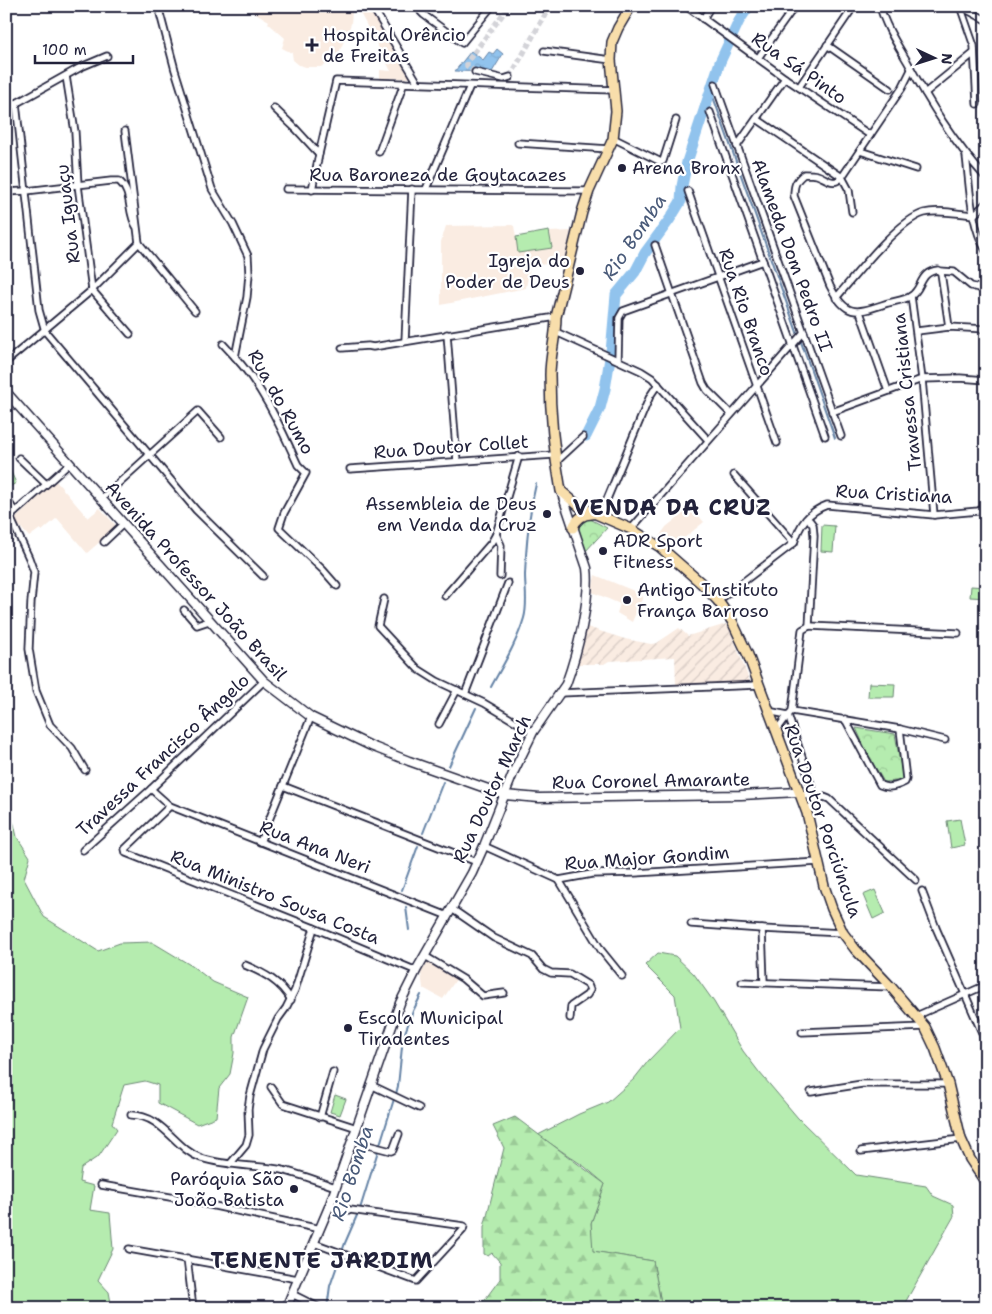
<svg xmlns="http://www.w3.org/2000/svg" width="992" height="1314" viewBox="0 0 992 1314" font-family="'Shantell Sans',sans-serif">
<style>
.built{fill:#faece2}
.industrial{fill:url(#industrial-furrows)}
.green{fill:#b5ecaf;stroke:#6c8775}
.forest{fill:url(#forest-firs);stroke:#6c8775}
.park{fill:url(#park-crowns);stroke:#6c8775}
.water{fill:url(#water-ripples);stroke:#6583a6}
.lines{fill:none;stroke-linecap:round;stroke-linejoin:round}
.stream{stroke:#6583a6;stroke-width:2}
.river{stroke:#91c3ed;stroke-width:11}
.minor-tunnel{stroke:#d3d3d8;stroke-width:5.5;stroke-dasharray:5.5 3;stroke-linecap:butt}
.minor-casing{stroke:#22223b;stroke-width:9}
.secondary-casing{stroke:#22223b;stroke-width:11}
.primary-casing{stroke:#22223b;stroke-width:12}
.minor{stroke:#fff;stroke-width:5.5}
.secondary{stroke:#fff;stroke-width:8}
.primary{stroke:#f8deab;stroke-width:9}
.poi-dot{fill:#22223b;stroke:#fff;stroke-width:2}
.labels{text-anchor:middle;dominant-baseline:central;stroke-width:4.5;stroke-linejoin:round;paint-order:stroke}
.poi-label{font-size:18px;fill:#22223b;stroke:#fff;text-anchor:start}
.street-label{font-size:18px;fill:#22223b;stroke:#fff}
.water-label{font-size:19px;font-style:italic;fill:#495a79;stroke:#fff}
.district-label{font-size:22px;font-weight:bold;letter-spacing:1px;fill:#22223b;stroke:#fff}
</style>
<defs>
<pattern id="industrial-furrows" width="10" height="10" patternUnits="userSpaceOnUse" patternTransform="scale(1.25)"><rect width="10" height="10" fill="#faece2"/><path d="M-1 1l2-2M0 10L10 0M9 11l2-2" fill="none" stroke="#d6cac3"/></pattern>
<pattern id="forest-firs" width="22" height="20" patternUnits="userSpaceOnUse" patternTransform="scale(1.25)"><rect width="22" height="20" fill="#b5ecaf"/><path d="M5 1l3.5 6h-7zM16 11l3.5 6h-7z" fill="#9bca97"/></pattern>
<pattern id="park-crowns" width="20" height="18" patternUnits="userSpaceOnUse" patternTransform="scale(1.25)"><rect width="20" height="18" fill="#b5ecaf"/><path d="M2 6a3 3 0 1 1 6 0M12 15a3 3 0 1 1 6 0" fill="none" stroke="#9bca97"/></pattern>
<pattern id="water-ripples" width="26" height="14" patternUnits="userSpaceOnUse" patternTransform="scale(1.25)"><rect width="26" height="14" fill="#91c3ed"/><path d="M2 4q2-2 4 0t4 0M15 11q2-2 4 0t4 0" fill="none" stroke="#7da7cc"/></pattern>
</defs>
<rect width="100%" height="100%" fill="#fff"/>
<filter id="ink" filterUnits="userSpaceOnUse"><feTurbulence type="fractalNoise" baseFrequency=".02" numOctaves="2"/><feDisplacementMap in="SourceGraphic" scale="10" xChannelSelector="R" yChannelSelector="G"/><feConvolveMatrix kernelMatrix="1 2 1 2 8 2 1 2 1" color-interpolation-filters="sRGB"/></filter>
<g filter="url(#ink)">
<g class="built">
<polygon points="244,6 369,6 411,78 380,78 380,70 391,71 360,13 352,11 351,24 338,55 329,64 320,67 306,67 299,65 293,60 292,53 282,48 285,38 268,23 269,21"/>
<polygon points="512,225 514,226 516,237 549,231 549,232 571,231 564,262 530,266 526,288 441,305 441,242 446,226"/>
<polygon points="55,480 88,518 100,508 117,527 87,553 57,518 42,531 40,529 29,537 14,520 27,508 26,506"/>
<polygon points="691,507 704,522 672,548 659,537 666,527"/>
<polygon points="595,575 634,591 643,597 632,622 617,613 620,604 592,592"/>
<polygon points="428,961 457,978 443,999 423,988 421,973"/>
</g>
<polygon class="industrial" points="726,624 731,632 750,682 676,685 675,657 609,661 604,664 578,664 587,627 625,639 651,644 657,643 679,628 688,636"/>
<g class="green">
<polygon points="549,231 552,248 518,253 516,237"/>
<polygon points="6,461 16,483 6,489"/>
<polygon points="822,525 835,526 833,552 821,551"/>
<polygon points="971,586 986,587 986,598 970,597"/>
<polygon points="869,683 895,684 894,697 868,697"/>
<polygon points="6,809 14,824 17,837 30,857 24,879 44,917 98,951 120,943 152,942 192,966 213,982 248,997 234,1037 234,1053 230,1074 219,1088 216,1117 197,1124 158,1103 158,1085 145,1081 124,1085 112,1123 117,1129 99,1156 81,1168 79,1182 94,1186 90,1210 110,1213 113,1249 98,1280 109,1292 112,1308 6,1308"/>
<polygon points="960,819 965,845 951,848 947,821"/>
<polygon points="875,890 885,913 873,919 863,895"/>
<polygon points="658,953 675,956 694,974 714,1002 743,1051 759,1072 798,1118 856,1175 926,1186 933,1196 953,1205 954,1216 902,1308 662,1308 653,1261 592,1251 591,1223 605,1184 585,1167 538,1135 579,1114 608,1102 634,1079 649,1060 680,1028 675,995 645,965"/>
<polygon points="335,1095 346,1099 340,1115 330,1112"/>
</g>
<polygon class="forest" points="515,1117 605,1184 591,1223 593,1251 653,1261 662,1308 477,1308 486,1298 500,1279 500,1262 492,1253 488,1256 484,1254 484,1227 504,1148 493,1126"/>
<g class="park">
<polygon points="585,519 590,519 607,528 585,552 578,531 578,525"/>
<polygon points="856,728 895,734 903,778 898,781 884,782 868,755"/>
</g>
<polygon class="water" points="497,49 503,54 492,72 455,71 471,51 483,60 489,52 493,54"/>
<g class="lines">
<g class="stream">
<polyline points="711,91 798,335"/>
<polyline points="800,339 835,438"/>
<path d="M 491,687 C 503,665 517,642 524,618 C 528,604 525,589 525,575 C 526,546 529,513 536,484"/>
<polyline points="449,766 476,708"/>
<polyline points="423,833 443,782"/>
<polyline points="402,890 418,846"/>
<polyline points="406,907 409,930"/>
<polyline points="403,1038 413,1011 421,995"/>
<polyline points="396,1094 398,1086 402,1047"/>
<polyline points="360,1209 394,1099"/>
<polyline points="327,1308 330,1286 345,1243 358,1213"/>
</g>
<polyline class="river" points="586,436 600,408 605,389 611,352 616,295 635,272 645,253 670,219 681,201 682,186 687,162 720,62 739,21 749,6"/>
<g class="minor-tunnel">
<polyline points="475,72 467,66 467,62 509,6"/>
<polyline points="510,77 550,6"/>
</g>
<defs>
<g id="minor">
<path d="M 158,6 L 175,70 L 212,189 L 233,224 L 248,256 L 249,274 L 247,297 L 235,357 C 264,389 280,426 298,465 L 306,473 L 284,513 L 279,528 L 323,570 L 337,586"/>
<polyline points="372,6 418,83"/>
<polyline points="424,6 421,12 424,15 462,43 492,6"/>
<polyline points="686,6 785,78 870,135"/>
<path d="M 880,6 C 885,26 897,44 907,61 C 930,104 953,141 986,178"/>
<polyline points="960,6 974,46 977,104"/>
<polyline points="960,6 986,20"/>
<polyline points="703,19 711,6"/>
<polyline points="827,45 890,89"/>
<polyline points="544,51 611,60"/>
<polyline points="758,58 795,6"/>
<path d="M 911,70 L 902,88 L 842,177 C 833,187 827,178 817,175 C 813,174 808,174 804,174 C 795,181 794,186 794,196 L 830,286 C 847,319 857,313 888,303 C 895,301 905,300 911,296 C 923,288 919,272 938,270 L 941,273 L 949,327"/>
<polyline points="475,72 504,79 510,77"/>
<polyline points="66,76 75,132 78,185 92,290 130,334"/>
<polyline points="715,84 841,436"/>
<polyline points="799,87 850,12"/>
<polyline points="925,93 974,53"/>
<polyline points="16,103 39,310 45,331 196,510 263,576"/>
<polyline points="274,108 296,129 319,154"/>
<polyline points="6,109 81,67 107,56"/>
<polyline points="710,112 825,436"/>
<polyline points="757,119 842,177 849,190 852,212"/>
<polyline points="125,131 139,243 195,311"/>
<polyline points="613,138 661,162 663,161 676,120"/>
<polyline points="518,143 609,149"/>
<polyline points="737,146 785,78"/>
<polyline points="860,151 916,169"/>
<polyline points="379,152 404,83"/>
<path d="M 966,156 C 970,188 970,223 986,251"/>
<polyline points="286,189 589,191"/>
<polyline points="426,189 470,86"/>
<polyline points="312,190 319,154 336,81 614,90"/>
<polyline points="688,191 777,443"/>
<path d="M 6,192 L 26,191 L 111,181 L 119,181 C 133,193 127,212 136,226"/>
<polyline points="655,245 703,383 707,390 731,414"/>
<polyline points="940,271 954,272 971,286 986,290"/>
<polyline points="911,296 922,379 934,515"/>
<path d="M 836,298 C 855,276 897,221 924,213 C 939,209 958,214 974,215 L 986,203"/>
<polyline points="860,312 888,391"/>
<polyline points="917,331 949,327 986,329"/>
<polyline points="556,332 641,371 652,378 708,440"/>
<polyline points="447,334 457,461"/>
<polyline points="405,341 412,189"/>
<polyline points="223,344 235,357"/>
<polyline points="342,348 368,346 373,347 556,317"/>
<polyline points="618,360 619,318 623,311 763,261"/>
<polyline points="6,362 92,290 139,243"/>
<polyline points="832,412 922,379 960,378 986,380"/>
<polyline points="19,458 46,484"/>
<polyline points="556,462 583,437"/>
<polyline points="69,464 13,514 11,519 29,558 34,572 31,602 29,649 36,691 50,725 72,748 85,770"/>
<polyline points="350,469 554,455"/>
<polyline points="734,475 794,543"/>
<polyline points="6,498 15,512"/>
<polyline points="101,499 198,411 221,437"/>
<polyline points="600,516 650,396 658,384"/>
<polyline points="810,521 813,525 814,536 809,626 802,630 792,711 788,715 816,799 824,797 829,799 916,880"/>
<polyline points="631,529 804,332"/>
<polyline points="104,542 123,524"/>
<polyline points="500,576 501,545 496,534 519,456"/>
<polyline points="445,596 491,543 496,534"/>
<polyline points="384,599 378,626 418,669 437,681 484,703 533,732"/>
<path d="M 718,601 L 794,543 C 800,524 808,512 827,505 L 934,515 L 978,511 L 986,507"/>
<polyline points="184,610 197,625 209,621"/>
<polyline points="809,626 958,633"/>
<polyline points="560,693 759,685"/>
<polyline points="465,694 508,583"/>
<polyline points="768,711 788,715 776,731"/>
<polyline points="792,711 900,729 945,740"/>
<path d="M 845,719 L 880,785 C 889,789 897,786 905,782 L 906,779 L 900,729"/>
<polyline points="439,724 457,690"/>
<polyline points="283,786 477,862"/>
<polyline points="151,789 170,806 448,916"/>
<polyline points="798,792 816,799 807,813"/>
<polyline points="170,806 125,849 126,853 314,928 412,969 417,969"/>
<polyline points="260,842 311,717"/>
<polyline points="484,846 559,880 592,874 635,873 819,862"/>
<polyline points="83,850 151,789 264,681"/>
<polyline points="559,880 601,950 622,976"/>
<polyline points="922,891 936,928 986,1042"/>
<polyline points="452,909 494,938 532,956 543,969 551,973 570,974 588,985 590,990 587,995 571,1006 570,1018"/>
<polyline points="691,924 762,929 843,933"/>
<polyline points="762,929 764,983"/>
<polyline points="425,956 463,979 483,996 504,993"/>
<path d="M 245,965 C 264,973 281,982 291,1000"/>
<polyline points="742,982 891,987"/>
<polyline points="916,1016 986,985"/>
<polyline points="802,1032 925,1027"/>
<polyline points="371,1085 419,1108"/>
<polyline points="271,1087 283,1104 357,1128"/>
<polyline points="811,1092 862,1084 948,1084"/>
<path d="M 131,1115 C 163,1115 175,1149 201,1158 C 226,1166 252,1165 277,1169 C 298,1173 317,1181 336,1187"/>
<polyline points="320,1117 333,1072"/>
<polyline points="352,1141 391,1151 393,1150 399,1134"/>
<polyline points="861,1151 961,1139"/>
<polyline points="230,1164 246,1145 249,1135 248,1109 250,1096 263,1049 278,1019 286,1008 295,990 314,928"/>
<polyline points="101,1185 187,1200 320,1229"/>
<polyline points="314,1243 416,1281 463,1230 464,1226 329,1207"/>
<polyline points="129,1249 298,1279"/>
<polyline points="187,1258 193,1308"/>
<polyline points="292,1294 320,1308"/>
</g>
<g id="secondary">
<polyline points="6,392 264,681 311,717 371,746 409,761 505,795 539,798 741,795 798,792"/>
<path d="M 286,1308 L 329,1207 L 400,1003 L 417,969 L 472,873 L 484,846 L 514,771 L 533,732 L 566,684 C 577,654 591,599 587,568 L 561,491"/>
</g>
<g id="primary">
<path d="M 631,6 L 618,28 L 612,42 L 611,60 L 616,111 L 613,139 L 589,191 L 582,212 L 556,317 C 556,337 550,355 550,375 C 550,414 554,453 561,491 L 580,507 L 631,529 L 660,547 L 701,583 L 718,601 L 732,621 L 748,655 L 807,813 L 824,886 L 832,909 L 843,933 L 855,949 L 891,987 L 925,1027 L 935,1048 L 948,1084 L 961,1139 L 970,1159 L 986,1183"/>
<path d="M 573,528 C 576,519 583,514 592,514"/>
</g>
</defs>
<use href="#minor" class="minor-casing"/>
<use href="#secondary" class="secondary-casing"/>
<use href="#primary" class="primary-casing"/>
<use href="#minor" class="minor"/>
<use href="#secondary" class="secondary"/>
<use href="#primary" class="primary"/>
</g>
</g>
<g class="poi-dot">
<path d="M309.5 37.5h5v5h5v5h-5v5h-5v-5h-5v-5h5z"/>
<circle cx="622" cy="168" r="5"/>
<circle cx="580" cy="271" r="5"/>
<circle cx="547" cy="514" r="5"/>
<circle cx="603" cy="551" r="5"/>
<circle cx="627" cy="600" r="5"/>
<circle cx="348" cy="1028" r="5"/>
<circle cx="294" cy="1189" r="5"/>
</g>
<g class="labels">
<g class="poi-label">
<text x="323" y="35">Hospital Orêncio<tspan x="323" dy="21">de Freitas</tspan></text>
<text x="632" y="168">Arena Bronx</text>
<text x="570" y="261" text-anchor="end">Igreja do<tspan x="570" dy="21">Poder de Deus</tspan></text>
<text x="537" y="504" text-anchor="end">Assembleia de Deus<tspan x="537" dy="21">em Venda da Cruz</tspan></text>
<text x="613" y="541">ADR Sport<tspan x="613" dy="21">Fitness</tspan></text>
<text x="637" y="590">Antigo Instituto<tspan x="637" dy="21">França Barroso</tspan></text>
<text x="358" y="1018">Escola Municipal<tspan x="358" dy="21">Tiradentes</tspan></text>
<text x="284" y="1179" text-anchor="end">Paróquia São<tspan x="284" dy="21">João Batista</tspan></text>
</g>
<g class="street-label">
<text transform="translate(799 68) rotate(35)">Rua Sá Pinto</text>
<text x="438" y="175">Rua Baroneza de Goytacazes</text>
<text transform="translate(68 214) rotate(-97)">Rua Iguaçu</text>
<text transform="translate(792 255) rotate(70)">Alameda Dom Pedro II</text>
<text transform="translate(746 312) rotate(71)">Rua Rio Branco</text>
<text transform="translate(907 392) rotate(-96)">Travessa Cristiana</text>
<text transform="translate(281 402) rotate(61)">Rua do Rumo</text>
<text transform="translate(451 447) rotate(-4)">Rua Doutor Collet</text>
<text transform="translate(894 494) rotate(3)">Rua Cristiana</text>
<text transform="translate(196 581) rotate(48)">Avenida Professor João Brasil</text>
<text transform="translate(163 755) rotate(-43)">Travessa Francisco Ângelo</text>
<text transform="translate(651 781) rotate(-1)">Rua Coronel Amarante</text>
<text transform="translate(492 789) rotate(-65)">Rua Doutor March</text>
<text transform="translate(823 821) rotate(71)">Rua Doutor Porciúncula</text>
<text transform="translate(315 847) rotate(21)">Rua Ana Neri</text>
<text transform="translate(647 858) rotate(-4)">Rua Major Gondim</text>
<text transform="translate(275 897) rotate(22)">Rua Ministro Sousa Costa</text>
</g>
<g class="water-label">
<text transform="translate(634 237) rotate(-56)">Rio Bomba</text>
<text transform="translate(352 1173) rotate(-72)">Rio Bomba</text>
</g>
<g class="district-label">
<text x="672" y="507">VENDA DA CRUZ</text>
<text x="322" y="1260">TENENTE JARDIM</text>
</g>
</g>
<rect width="992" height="1314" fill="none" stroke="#fff" stroke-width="25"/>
<rect x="12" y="12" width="967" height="1289" fill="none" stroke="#22223b" stroke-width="2" filter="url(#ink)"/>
<g transform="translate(934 58) rotate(94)" stroke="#ffffff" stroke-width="4" paint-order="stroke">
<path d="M0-4L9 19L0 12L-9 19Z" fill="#22223b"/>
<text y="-8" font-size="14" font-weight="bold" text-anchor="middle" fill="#22223b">N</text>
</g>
<path d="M35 55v8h98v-8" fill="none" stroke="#22223b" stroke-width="2.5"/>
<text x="42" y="55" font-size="15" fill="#22223b" stroke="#ffffff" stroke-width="4" paint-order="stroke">100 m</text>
</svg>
